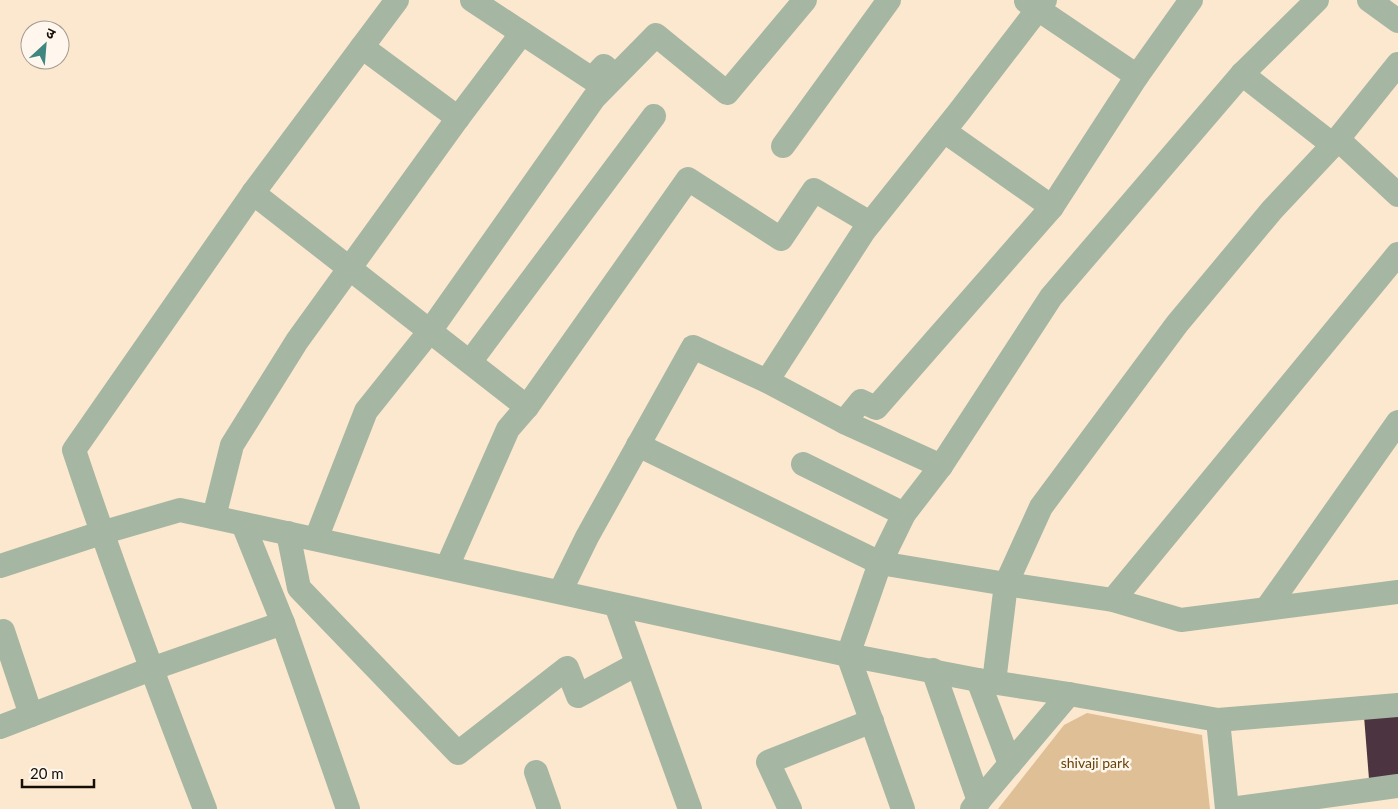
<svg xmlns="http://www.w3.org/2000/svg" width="1398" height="809" viewBox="0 0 1398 809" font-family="Lato,'Noto Sans Devanagari',sans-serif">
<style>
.green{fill:#dfbf96}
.building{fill:#4d3441}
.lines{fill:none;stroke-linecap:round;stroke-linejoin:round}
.minor{stroke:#a5b6a3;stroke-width:24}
.labels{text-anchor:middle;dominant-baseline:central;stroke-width:5;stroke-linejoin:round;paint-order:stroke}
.park-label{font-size:14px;fill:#654207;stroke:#fff7ed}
</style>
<rect width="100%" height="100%" fill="#fce8ce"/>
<polygon class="green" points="1087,713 1202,735 1210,809 998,809 1064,725"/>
<polygon class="building" points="1398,713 1398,777 1369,779 1364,716"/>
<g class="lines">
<g class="minor">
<polyline points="472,0 592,79 604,66 614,75"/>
<polyline points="1369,0 1398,21"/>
<polyline points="1026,1 1137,76"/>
<polyline points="362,47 458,118"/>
<polyline points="1242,74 1333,145 1342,143 1398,195"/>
<polyline points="944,131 1052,207"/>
<polyline points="783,146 889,0"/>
<polyline points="253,193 527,407"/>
<polyline points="470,362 654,116"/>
<polyline points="767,381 864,231 959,112 1045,0"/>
<polyline points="844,422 861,401 876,408 1052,207 1137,76 1191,0"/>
<polyline points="638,445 880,563 1006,584 1113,600 1181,620 1398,592"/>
<polyline points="803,464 904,514"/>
<polyline points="214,517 232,445 297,341 458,118 522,33"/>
<polyline points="243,524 283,623 348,809"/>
<polyline points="288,533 299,588 458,753 567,668 578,696 637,664"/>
<polyline points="316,539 366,411 430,331 594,98 656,35 727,93 805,0"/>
<polyline points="0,566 101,533 180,510 848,655 978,680 1069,694 1218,720 1227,809"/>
<polyline points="447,567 508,429 527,407 688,179 781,239 814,190 870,223"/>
<polyline points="560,592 587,537 693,347 767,381 844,422 941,466"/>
<polyline points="1113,600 1398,254"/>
<polyline points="616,605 690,809"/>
<polyline points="1267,608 1398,422"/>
<polyline points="3,631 31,715"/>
<polyline points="933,670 979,801"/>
<polyline points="978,680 1010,764"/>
<polyline points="994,682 1006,584 1041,507 1177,324 1272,210 1333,145 1398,64"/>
<polyline points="1218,720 1398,705"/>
<polyline points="0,727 151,669 283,623"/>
<polyline points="536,772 549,809"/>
<path d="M 205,809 C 159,690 114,571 74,450 L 253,193 L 397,0"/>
<polyline points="790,809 768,762 872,721"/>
<polyline points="903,809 848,655 880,563 904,514 941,466 1051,297 1242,74 1317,0"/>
<polyline points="972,809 1069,694"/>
<polyline points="1231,809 1398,786"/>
</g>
</g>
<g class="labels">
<g class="park-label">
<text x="1095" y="762">shivaji park</text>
</g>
</g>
<g transform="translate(45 45) rotate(26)"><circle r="24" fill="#fff7ed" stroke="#a19a91"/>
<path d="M0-4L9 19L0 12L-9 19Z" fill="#408680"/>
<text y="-8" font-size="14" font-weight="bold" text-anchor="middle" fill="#150e06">उ</text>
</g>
<path d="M22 779v8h72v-8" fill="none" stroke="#150e06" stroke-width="2.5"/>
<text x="30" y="779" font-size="15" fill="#150e06" stroke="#fff7ed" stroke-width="4" paint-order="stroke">20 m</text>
</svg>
